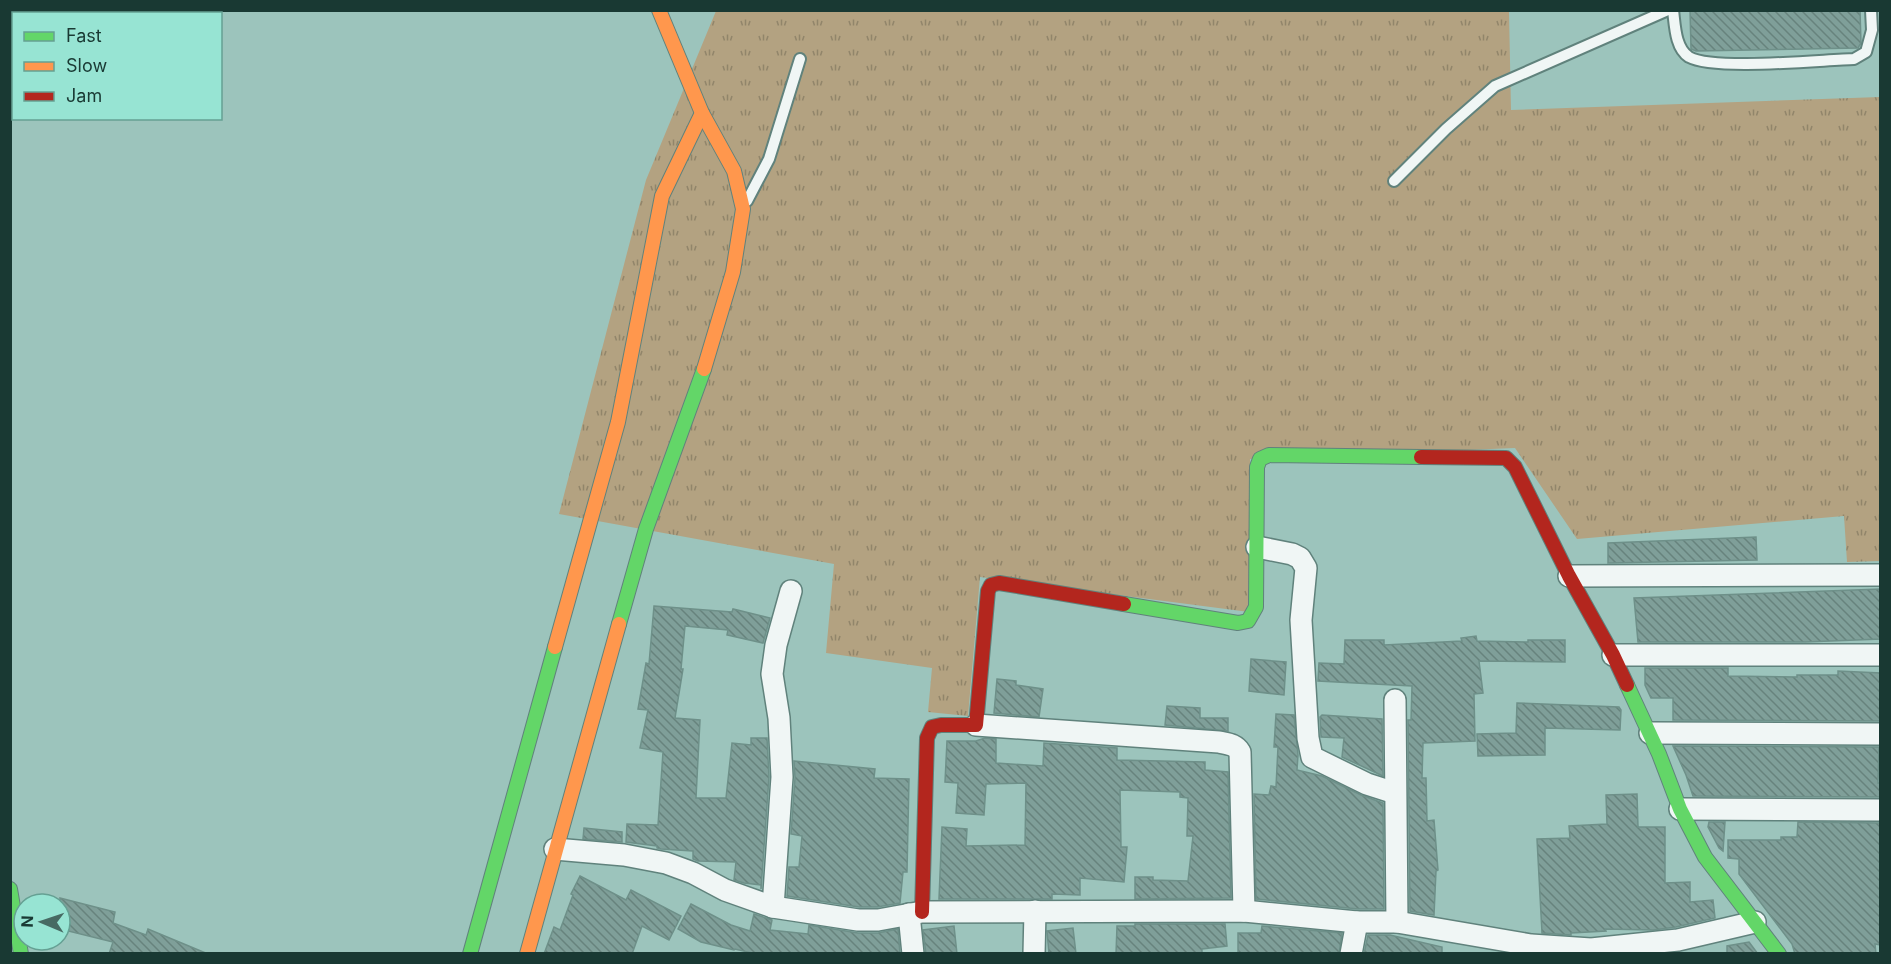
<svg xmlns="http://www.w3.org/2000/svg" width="1891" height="964" viewBox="0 0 1891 964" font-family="Inter,sans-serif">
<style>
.grass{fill:url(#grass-tufts)}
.building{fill:url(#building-back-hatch);stroke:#6e9089;stroke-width:1.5}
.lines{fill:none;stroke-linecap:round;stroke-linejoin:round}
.lane-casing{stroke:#60827c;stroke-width:14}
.street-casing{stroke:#60827c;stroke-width:24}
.fast-casing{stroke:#60827c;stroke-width:16}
.slow-casing{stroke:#60827c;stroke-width:16}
.jam-casing{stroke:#60827c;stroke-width:16}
.lane{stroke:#f0f6f5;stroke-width:10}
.street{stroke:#f0f6f5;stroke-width:21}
.fast{stroke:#63d668;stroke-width:14}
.slow{stroke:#ff974d;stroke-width:14}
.jam{stroke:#b3261e;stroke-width:14}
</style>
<defs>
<pattern id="grass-tufts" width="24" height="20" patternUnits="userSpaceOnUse" patternTransform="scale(1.5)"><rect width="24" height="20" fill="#b3a281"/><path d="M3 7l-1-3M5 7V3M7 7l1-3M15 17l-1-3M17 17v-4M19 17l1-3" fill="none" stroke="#91856a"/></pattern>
<pattern id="building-back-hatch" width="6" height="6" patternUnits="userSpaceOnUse" patternTransform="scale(1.5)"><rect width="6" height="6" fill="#7f9f99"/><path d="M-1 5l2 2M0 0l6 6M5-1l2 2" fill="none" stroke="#67837d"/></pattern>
</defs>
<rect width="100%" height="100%" fill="#9cc4bc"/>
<polygon class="grass" points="716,11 1509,11 1511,110 1880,97 1880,561 1847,562 1844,516 1577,539 1515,448 1250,459 1249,612 980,577 968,716 928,712 932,668 826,653 834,564 559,514 646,180"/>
<g class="building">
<polygon points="1690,10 1860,10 1861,43 1858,48 1696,51 1691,49"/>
<polygon points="1756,537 1757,560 1608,563 1608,543"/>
<polygon points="1881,589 1881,639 1805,642 1638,642 1634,598"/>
<polygon points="654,606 732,612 733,609 770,618 763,643 727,635 728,630 685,626 681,669 683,669 675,718 700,720 696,798 726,798 732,743 751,745 751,738 767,738 769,777 761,889 761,885 744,883 734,880 736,862 698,861 693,859 693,851 661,849 657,848 657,846 626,842 627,824 658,825 663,752 640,748 648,710 638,709 646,663 649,664"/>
<polygon points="1476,636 1477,641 1528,642 1528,640 1565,640 1565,662 1479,661 1483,693 1474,694 1475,741 1423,743 1422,778 1426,778 1427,821 1434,820 1438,870 1436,871 1434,915 1410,911 1408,720 1411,720 1412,686 1318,681 1319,663 1344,664 1345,640 1384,640 1384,645 1462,641 1461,638"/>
<polygon points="1251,659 1286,662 1284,695 1249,691"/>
<polygon points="1645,668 1728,668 1728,676 1797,677 1797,675 1838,675 1838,671 1881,673 1881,721 1673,720 1673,698 1651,698 1645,685"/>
<polygon points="997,679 1016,681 1016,685 1043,689 1039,717 994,713"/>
<polygon points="1517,703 1619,707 1621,710 1620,730 1545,728 1545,755 1478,756 1477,734 1516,733"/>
<polygon points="1167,706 1200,708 1200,718 1228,718 1228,731 1165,725"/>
<polygon points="1276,714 1294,715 1298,755 1297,770 1322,776 1361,795 1383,803 1384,909 1358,909 1256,899 1254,794 1269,795 1271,786 1276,787 1278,747 1274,747"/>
<polygon points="1322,715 1382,719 1383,776 1342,757 1344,738 1321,737 1320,717"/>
<polygon points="985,738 996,739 996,763 1043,766 1044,743 1117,748 1117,760 1205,762 1205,770 1228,772 1231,898 1135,899 1135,877 1153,877 1153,880 1188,881 1193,836 1187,836 1188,798 1180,797 1180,792 1120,790 1121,847 1127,847 1124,882 1080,878 1080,895 1052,894 1052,899 939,899 942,827 967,829 966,846 1025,845 1026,783 986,784 984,815 956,813 958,783 945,782 947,741 976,741"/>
<polygon points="1673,746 1879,747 1878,783 1881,783 1881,797 1693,796 1686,775"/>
<polygon points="794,761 875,769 874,778 909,779 907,872 903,872 900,903 877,907 859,907 787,896 789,867 799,867 802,836 791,834 795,778"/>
<polygon points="1637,794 1638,827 1665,827 1665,883 1690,882 1690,902 1713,900 1715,918 1676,927 1653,930 1605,929 1606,931 1571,933 1571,935 1542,933 1537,839 1570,838 1569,826 1607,824 1606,795"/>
<polygon points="1709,822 1725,822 1723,851 1719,848 1708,827"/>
<polygon points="1798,822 1881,823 1881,945 1875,944 1876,954 1795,954 1792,944 1739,874 1739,859 1728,858 1728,840 1781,840 1781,837 1797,837"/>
<polygon points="584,828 622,832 622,842 583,839"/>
<polygon points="580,876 626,900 631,890 681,916 669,940 642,926 632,954 544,954 554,927 560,930 573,895 571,894"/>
<polygon points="60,898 115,912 113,923 146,935 148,929 208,954 109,954 113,942 60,929"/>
<polygon points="691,904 731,925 750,931 754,914 772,920 770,930 808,934 809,925 858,933 878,933 898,929 900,954 756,954 735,949 734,950 701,942 678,929"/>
<polygon points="1135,924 1225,924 1227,946 1202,949 1202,954 1116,954 1117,926 1135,926"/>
<polygon points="954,926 957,954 926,954 923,930"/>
<polygon points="1262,926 1342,933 1339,954 1238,954 1238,933 1261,933"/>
<polygon points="1073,928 1076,954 1049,954 1047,931"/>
<polygon points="1368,935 1390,935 1442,947 1442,954 1364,954"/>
<polygon points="1749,942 1758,954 1727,954 1727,946"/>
</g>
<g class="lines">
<defs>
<g id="lane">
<path d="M 1673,10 C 1675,25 1675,48 1689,57 C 1714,71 1820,60 1854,59 L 1866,52 L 1872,30 L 1871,10"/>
<polyline points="1394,181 1446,129 1495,86 1668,10"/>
<polyline points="747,201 769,159 800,59"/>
</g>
<g id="street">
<polyline points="1257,547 1292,554 1300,558 1306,568 1301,620 1308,738 1312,757 1367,784 1395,793"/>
<polyline points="1569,576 1880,575"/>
<polyline points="1613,655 1880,655"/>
<polyline points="1395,700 1397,922"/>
<path d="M 976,725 L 1219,742 C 1228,744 1235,744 1240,752 L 1244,911"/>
<polyline points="1650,733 1880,734"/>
<polyline points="1680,809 1880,810"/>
<polyline points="555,849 624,855 666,863 693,873 725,890 773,907 858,920 878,920 922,912 1244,911 1357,922 1397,922 1531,945 1591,949 1678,940 1755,922"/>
<polyline points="773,907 782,777 779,718 772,674 776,645 791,591"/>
<polyline points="909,914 913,954"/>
<polyline points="1034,954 1035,911"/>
<polyline points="1351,954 1357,922"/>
</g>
<g id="fast">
<polyline points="1124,604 1238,623 1248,621 1256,607 1257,467 1260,459 1269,455 1421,457"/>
<polyline points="619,624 646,529 704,369"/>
<polyline points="1627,685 1659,754 1680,809 1705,857 1779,954"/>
<polyline points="10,889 21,954"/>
<polyline points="470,954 555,647"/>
</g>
<g id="slow">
<polyline points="659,10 702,113 734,171 743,209 733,272 704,369"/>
<polyline points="555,647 618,422 662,196 702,113"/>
<polyline points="527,954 619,624"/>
</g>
<g id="jam">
<polyline points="1421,457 1506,458 1515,467 1569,576 1613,655 1627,685"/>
<polyline points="922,912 927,738 932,727 941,725 976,725 988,591 991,585 999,583 1124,604"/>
</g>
</defs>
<use href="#lane" class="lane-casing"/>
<use href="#street" class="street-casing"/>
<use href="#fast" class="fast-casing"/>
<use href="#slow" class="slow-casing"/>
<use href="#jam" class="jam-casing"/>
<use href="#lane" class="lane"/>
<use href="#street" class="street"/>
<use href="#fast" class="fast"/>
<use href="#slow" class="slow"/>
<use href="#jam" class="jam"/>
</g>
<rect width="1891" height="964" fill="none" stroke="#193933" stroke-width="24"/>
<rect x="12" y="12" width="210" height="108" fill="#97e4d3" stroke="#65a093" stroke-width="1.5"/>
<rect x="24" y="32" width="30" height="9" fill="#63d668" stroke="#65a093" stroke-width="1.5"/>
<text x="66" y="42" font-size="18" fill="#193933">Fast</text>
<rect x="24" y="62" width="30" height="9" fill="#ff974d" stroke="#65a093" stroke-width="1.5"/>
<text x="66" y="72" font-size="18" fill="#193933">Slow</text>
<rect x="24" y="92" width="30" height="9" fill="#b3261e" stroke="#65a093" stroke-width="1.5"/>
<text x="66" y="102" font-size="18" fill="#193933">Jam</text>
<g transform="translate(42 922) rotate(272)"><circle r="28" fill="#97e4d3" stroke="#65a093" stroke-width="1.5"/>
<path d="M0-4.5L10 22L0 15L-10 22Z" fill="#476a63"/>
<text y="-9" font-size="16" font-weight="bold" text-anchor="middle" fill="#193933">N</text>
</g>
</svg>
